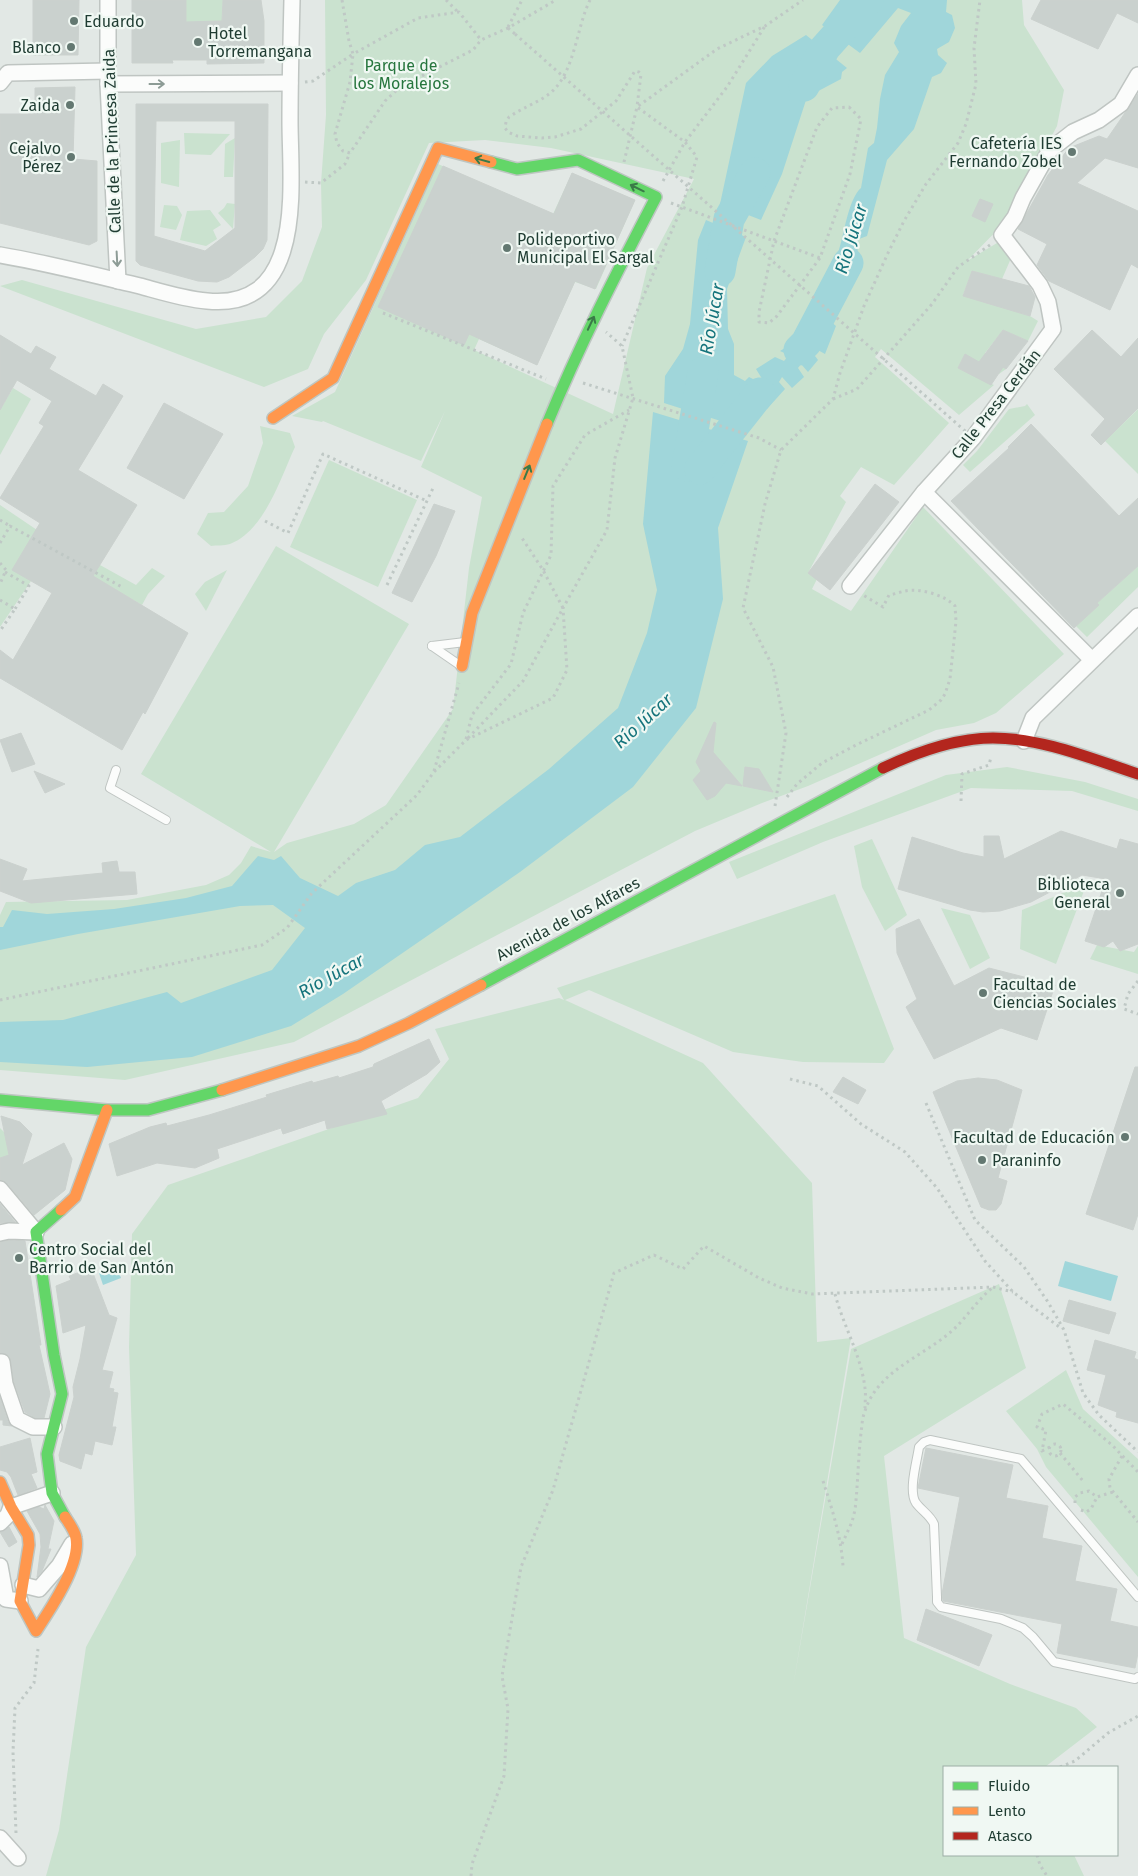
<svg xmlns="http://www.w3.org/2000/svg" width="1138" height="1876" viewBox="0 0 1138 1876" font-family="'Fira Sans',sans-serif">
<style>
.green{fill:#cae2cf}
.water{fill:#a0d6da}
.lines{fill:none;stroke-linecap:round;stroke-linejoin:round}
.river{stroke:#a0d6da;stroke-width:31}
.building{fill:#cad1ce;stroke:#cbd1ce;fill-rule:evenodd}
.lane-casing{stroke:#bfc5c2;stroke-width:10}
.street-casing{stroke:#bfc5c2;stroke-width:18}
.fast-casing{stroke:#bec6c2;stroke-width:14}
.slow-casing{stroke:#bec6c2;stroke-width:14}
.jam-casing{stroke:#bec6c2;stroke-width:14}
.path{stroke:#bfc8c5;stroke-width:3;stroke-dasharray:2.5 4;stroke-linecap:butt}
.lane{stroke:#fbfcfb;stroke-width:8}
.street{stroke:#fbfcfb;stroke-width:15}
.fast{stroke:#63d668;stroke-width:11}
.slow{stroke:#ff974d;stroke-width:11}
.jam{stroke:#b3261e;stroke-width:11}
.path-bridge{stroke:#bfc8c5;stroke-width:3;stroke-dasharray:2.5 4;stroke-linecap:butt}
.oneway{stroke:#8d9c96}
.oneway2{stroke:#3a7a48}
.poi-dot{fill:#637871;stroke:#f0f8f3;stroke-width:2}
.labels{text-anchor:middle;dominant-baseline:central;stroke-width:4.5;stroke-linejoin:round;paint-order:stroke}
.poi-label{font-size:16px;fill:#1f3c32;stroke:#f0f8f3;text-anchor:start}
.park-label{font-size:16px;fill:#27763e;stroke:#f0f8f3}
.street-label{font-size:16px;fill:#1f3c32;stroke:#f0f8f3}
.water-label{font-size:18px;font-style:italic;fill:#15747c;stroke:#f0f8f3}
</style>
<rect width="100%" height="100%" fill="#e2e8e5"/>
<g class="green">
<polygon points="186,0 223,0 222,21 186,25"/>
<polygon points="325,0 1022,0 1024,25 1064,90 1057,126 1009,218 967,261 1002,240 1012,256 1002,279 972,271 963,295 1030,316 1038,321 1028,341 1003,330 985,353 995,362 1006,369 999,374 965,355 958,368 994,385 959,415 881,349 875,357 949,423 894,485 861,467 840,496 846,502 808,573 817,579 812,589 851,611 923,507 1064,654 996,713 974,723 936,730 808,786 762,803 695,831 294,1042 125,1080 0,1070 0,915 6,902 127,900 206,885 229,875 241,863 251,846 271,852 141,774 276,546 409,624 274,852 287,843 354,824 386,805 453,709 469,568 482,497 421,467 445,411 421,461 323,421 322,422 292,416 335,392 438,164 553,214 572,173 635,200 596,289 575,282 537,365 479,339 474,350 613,414 647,268 694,179 551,148 485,140 429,143 366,280 324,334 308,369 264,387 0,286 22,280 196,329 266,317 302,281 322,227 321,183 326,115"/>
<polygon points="184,133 230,134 211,155 185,154"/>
<polygon points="235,138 233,177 224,177 225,144"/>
<polygon points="180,140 179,187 161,183 161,143"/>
<polygon points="227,203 235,204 233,229 218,213 224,208"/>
<polygon points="164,205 177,206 182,215 176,230 160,227"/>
<polygon points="210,210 221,225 213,230 217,239 206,246 180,240 187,211"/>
<polygon points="13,388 31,399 0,455 0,410"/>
<polygon points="1027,404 1035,415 970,472 963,465 977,451 1009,409 1025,406"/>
<polygon points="1138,409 1138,474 1105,441"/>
<path d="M 260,426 L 290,433 L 295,447 C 280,479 265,530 230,544 C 224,546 216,545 211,546 L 197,534 L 208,513 L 224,512 L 248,486 L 263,443 Z"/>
<polygon points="329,460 417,500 378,587 290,547"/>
<polygon points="0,505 37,530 136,585 152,568 165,576 148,594 142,605 30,540 13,569 31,581 0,627"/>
<polygon points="1138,566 1138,587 1087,637 1076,626 1099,605 1097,603"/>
<polygon points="227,570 206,611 195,594 205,582"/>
<polygon points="1007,767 1085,782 1138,799 1138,811 1072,791 971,788 823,842 737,879 729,862 946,775"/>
<polygon points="872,839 907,915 885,931 862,887 854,846"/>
<polygon points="1087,883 1056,964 1020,949 1022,910"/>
<polygon points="835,894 894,1049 884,1063 803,1062 733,1052 589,990 565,1000 703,1063 812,1183 817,1342 851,1338 793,1687 851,1349 999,1284 1026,1368 884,1456 904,1638 1010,1684 1076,1708 1097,1727 1045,1767 944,1767 944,1855 1074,1855 1084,1876 46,1876 59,1830 86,1647 136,1555 129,1347 132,1234 168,1185 418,1098 449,1059 435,1029 559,998 564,1000 557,988"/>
<polygon points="941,908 970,915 990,958 970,969"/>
<polygon points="1097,945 1134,952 1138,946 1138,974 1090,959"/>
<polygon points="0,1128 5,1133 9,1156 0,1158"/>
<polygon points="1066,1370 1083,1409 1138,1459 1138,1577 1046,1467 1037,1449 1006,1411"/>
</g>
<g class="water">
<path d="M 840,0 L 947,0 L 946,12 L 952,15 L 955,28 L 949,42 L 937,49 L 938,55 L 947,63 L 941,73 L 932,77 L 914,129 L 887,160 L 867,236 L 859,239 L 857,244 L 858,254 L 837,310 L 822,297 C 825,281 834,268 838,253 C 844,236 848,199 861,188 L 868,148 L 874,143 L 877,128 L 880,99 L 885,75 L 899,52 L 894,43 L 901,26 L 911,13 L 898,8 L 860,53 L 822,25 Z"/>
<polygon points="806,35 847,68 842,72 841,79 807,97 782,174 761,220 720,204 746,83 772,56"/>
<polygon points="706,220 746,237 727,289 728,329 734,344 734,375 745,381 749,377 759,382 764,382 756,369 775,357 784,361 789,355 780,351 793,343 800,344 804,340 799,338 814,307 836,326 825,354 816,349 812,352 818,360 808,372 801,364 798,368 804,377 792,388 782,377 779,382 785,389 767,409 761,396 759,402 763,409 752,413 749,430 664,403 665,376 683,349 690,324 698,240"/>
<polygon points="653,412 748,441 718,528 723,599 696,708 633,787 520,872 343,994 291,1026 192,1057 87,1067 0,1062 0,1022 63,1020 167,992 181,1003 272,970 305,928 273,905 240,906 78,934 0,950 0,927 3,927 12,910 47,914 114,909 186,898 232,886 258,856 274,860 281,856 300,878 338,896 356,883 395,870 425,845 460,837 549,769 618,708 647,633 657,590 643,524"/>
<polygon points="1065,1261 1118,1276 1111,1301 1058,1286"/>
<polygon points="117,1267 121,1278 103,1285 99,1273"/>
</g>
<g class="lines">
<g class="river">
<polyline points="804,86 825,48 868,0"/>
<polyline points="720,271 729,219 755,173"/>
<polyline points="799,350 806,343 848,263"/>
<polyline points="687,466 703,372"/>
<polyline points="700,469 760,393"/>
</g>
</g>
<g class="building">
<polygon points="33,0 79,0 78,55 33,55"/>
<polygon points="132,0 186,0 186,22 222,21 223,0 261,0 264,21 264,63 207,64 207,60 172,60 173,63 132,63"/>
<polygon points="1041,0 1138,0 1138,23 1117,13 1098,49 1031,19"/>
<polygon points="75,87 73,159 97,161 97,241 89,245 0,223 0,114 35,114 35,88"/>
<polygon points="1138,94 1138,168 1105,158 1077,183 1138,211 1138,268 1131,264 1110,310 1049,281 1037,265 1047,244 1018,229 1048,175 1069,148 1099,136 1107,139"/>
<path d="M 136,104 L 268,104 L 267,240 L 263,249 L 255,257 L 229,277 L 217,282 L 198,281 L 140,265 L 136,261 ZM 156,121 L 235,121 L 235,228 L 205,251 L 154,236 Z"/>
<polygon points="443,166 554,214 572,173 635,200 595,289 575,281 537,365 469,334 464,345 378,307"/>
<polygon points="980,199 993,204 985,222 972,216"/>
<polygon points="972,271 1029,286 1035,297 1030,316 963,296"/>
<polygon points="1003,330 1028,341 1006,369 1003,367 991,385 958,368 965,354 979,362"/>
<polygon points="1092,330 1121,357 1138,338 1138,408 1101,445 1091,435 1105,419 1054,369"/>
<polygon points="0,335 31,354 36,346 56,357 49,369 96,396 103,384 123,396 78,470 137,505 93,576 188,633 145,714 143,712 122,750 0,678 0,650 13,660 52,593 12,570 40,523 0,498 44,426 39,423 52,401 17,380 0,410"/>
<polygon points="164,403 223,434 184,499 127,468"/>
<polygon points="1031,424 1119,516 1138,498 1138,566 1097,603 1099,605 1074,628 951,501 1009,448 1008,447"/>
<polygon points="875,484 899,502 830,590 808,573"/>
<polygon points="434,504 455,511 436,556 412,602 392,593"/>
<polygon points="714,722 716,723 713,752 742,786 726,783 715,796 707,800 693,780 701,771 696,762"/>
<polygon points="21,733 35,764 12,772 0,740"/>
<polygon points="745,767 759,769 773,792 743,786"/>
<polygon points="34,771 65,784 45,793"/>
<polygon points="1061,831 1117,849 1120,839 1138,844 1138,944 1120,951 1113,941 1104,947 1085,941 1106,879 1082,875 1031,902 1000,911 983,912 970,910 898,889 912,837 963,853 984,857 984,836 999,836 1004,859"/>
<polygon points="0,859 27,869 22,881 103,873 102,863 117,861 119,872 135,872 137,894 31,903 0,891"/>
<polygon points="919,919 954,986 989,968 1055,985 1037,1040 1001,1028 934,1059 906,1007 917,999 897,953 896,929"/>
<polygon points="429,1039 440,1062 427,1074 381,1101 387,1114 327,1129 325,1120 283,1134 281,1128 217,1149 219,1158 195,1168 157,1163 117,1176 109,1144 150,1127 166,1123 167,1126 209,1115 267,1097 266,1095 312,1081 313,1083 338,1076 339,1078 373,1067 374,1064"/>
<polygon points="1135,1067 1138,1067 1138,1214 1133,1230 1086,1214"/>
<polygon points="843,1077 866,1090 858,1104 833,1092"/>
<polygon points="978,1078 997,1080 1022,1090 998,1178 1007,1181 1001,1204 996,1210 989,1210 981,1207 933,1092 957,1081"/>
<polygon points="1,1116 20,1122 32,1134 22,1165 64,1143 72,1159 65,1190 34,1215 7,1183 0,1180 0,1158 9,1155"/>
<polygon points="0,1204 15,1222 0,1223"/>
<polygon points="10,1240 25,1241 41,1345 39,1345 50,1394 44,1418 35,1418 25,1412 14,1382 10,1357 6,1354 0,1353 0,1242"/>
<polygon points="91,1268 109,1315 117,1318 102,1370 113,1372 109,1388 114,1389 113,1392 118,1393 112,1427 116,1427 112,1445 95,1441 92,1455 85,1453 81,1469 60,1461 59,1455 74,1397 73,1387 80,1359 86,1325 63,1333 56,1286 71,1280 69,1276"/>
<polygon points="1069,1300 1116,1313 1109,1334 1063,1321"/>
<polygon points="1095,1340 1136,1352 1134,1358 1138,1360 1138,1423 1116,1417 1117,1412 1098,1405 1106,1375 1087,1370"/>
<polygon points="0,1398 8,1422 12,1426 3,1425 3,1420 0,1420"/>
<polygon points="30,1438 37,1472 31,1474 37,1488 18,1495 11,1477 7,1472 0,1470 0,1447"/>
<polygon points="926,1448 1013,1465 1006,1498 1048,1506 1042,1538 1082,1546 1075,1581 1117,1589 1110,1621 1138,1627 1138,1653 1135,1668 1057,1653 1062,1624 943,1601 942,1594 960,1497 918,1488"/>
<polygon points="45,1505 54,1521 48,1549 51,1549 42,1571 37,1577 41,1547 40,1534 27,1511 39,1507 44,1509"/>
<polygon points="9,1527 17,1542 9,1547 0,1532"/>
<polygon points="926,1609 992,1635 979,1666 917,1640"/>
</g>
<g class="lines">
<defs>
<g id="lane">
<polyline points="432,646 461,666"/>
<polyline points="432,646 465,642"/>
<polyline points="116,770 110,788 166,820"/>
<path d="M 1138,1597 L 1021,1459 L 930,1440 L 924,1442 L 919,1447 C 917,1461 908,1491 916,1503 C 922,1511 930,1515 934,1524 L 937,1597 L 937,1602 L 941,1607 L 1001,1619 L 1023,1628 L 1033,1637 L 1054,1662 L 1135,1679 L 1138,1677"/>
</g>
<g id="street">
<polyline points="108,0 108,84 118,281"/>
<polyline points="0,83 8,73 108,71"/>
<polyline points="108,84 290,83"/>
<path d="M 0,255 C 47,263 94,275 140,286 C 162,292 184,299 207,301 C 307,311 290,184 290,121 C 290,81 291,40 292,0"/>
<polyline points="924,492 1092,660"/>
<polyline points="850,586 924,492 973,438 1053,329 1048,302 1040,285 1002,235 1015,217 1023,198 1050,150 1073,132 1099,120 1121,104 1138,75"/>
<polyline points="1024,741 1033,718 1138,616"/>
<polyline points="0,1189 36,1232"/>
<polyline points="0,1233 9,1231 36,1232"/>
<polyline points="0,1362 2,1362 5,1384 17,1419 33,1427 54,1427"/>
<polyline points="0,1523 8,1515 11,1507 52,1493"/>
<polyline points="0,1566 6,1599 20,1601"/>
<polyline points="23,1585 39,1589 59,1566 72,1544"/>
<polyline points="0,1838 18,1858"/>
</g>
<g id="fast">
<path d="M 491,162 L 517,169 L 578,160 L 656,197 C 617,272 579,346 547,424"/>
<polyline points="481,985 883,768"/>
<polyline points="0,1100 107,1110 148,1110 222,1090"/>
<polyline points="61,1210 36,1232 54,1355 62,1394 47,1454 52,1493 65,1517"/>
</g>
<g id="slow">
<polyline points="273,418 333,378 438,148 491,162"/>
<polyline points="462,666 472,613 547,424"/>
<polyline points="222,1090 359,1046 409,1023 481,985"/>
<polyline points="61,1210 75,1197 107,1110"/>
<path d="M 0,1482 L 11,1507 L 28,1535 L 29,1545 L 20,1601 L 36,1631 C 50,1610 81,1564 76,1538 C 75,1531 69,1523 65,1517"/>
</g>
<path id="jam" d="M 883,768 C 917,752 955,738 993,738 C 1043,738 1092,759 1138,774"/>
</defs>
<use href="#lane" class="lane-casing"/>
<use href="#street" class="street-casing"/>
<use href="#fast" class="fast-casing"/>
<use href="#slow" class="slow-casing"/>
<use href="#jam" class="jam-casing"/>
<g class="path">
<polyline points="342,0 349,41 353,54 418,18 459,12 481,40"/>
<polyline points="446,0 458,12"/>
<path d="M 590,0 C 576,28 575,74 549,94 C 537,103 522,108 509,117 L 506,122 L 505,128 L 508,132 L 517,136 L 542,138 L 555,137 L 581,129 L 616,101 L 635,71 L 639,72 L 641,74 L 637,107 L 685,142 L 697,157 L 682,207 L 622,346"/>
<polyline points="508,27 522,0"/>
<polyline points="508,28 515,34"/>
<polyline points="305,82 313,81 353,54 350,82 335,134 337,143 343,151 350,153 385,101 400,87 473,50 481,40 508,28 556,0"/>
<polygon points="849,107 861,119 850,174 820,258 777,316 769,323 759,322 759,312 774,241 817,127 832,108"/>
<polyline points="624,162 637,107 717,49 765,26 803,0"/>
<polyline points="663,181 685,142 727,87 765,26"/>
<polyline points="305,182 321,183 345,164 350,153"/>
<polyline points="671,203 820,258"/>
<polyline points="383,313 546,379"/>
<polyline points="583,383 759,438 781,450"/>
<polyline points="833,399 857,389 932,304 958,267 990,245"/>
<polyline points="0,520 10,526"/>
<polyline points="265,521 288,533 323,454 427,501"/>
<polyline points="0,543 10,526 122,587"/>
<polyline points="0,563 6,570 0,584"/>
<polyline points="5,572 29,586 15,609"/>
<polyline points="387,585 434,486"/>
<polyline points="0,600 15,609 0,631"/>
<polyline points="468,738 523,681 563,608 543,570 522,538"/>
<polyline points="466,739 472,715 511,664 523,613 551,555 553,486 585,435 629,410"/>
<polyline points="434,771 459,683"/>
<path d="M 787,797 L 797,784 L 822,763 L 856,745 L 929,710 L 941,700 L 945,694 L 950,679 L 956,621 L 955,606 C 945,595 920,588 905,591 C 900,592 895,594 889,595 L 883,607 L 863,595"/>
<polyline points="961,801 962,774 989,765 991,757"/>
<polyline points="775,806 786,733 773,667 743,608 765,504 781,450 833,399 840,373 864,306 888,253 904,221 926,184 958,143 966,124 976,84 974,48 980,0"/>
<polyline points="1138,981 1128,994 1124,1009 1138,1014"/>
<polyline points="0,1000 262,945 287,928 312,893 417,795 434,772 466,740 553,698 567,670 563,608 607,530 615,458 633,398 622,346 606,332"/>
<polyline points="790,1079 818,1086 861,1124 905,1152 937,1188 985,1261 1013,1292 1062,1329"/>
<polyline points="926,1103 975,1220 1024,1267 1048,1302 1064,1330 1083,1393 1099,1415 1138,1452"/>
<path d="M 835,1294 C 843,1325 861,1355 865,1388 C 866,1394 865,1402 865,1408"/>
<circle cx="1055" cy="1450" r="6"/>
<polyline points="1050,1447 1042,1451 1046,1430 1037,1427 1042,1414 1063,1404 1112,1445 1138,1472"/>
<polyline points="1060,1453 1083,1481"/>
<polyline points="1122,1456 1109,1479 1110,1488 1138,1522"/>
<path d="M 823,1481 C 832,1509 841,1536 843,1566"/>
<polyline points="1075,1503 1075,1497 1080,1493 1089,1491 1097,1497 1113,1492"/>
<polyline points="1081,1510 1086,1512 1091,1509 1097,1497"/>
<path d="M 842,1544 L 852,1522 L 855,1510 C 858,1484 858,1459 861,1433 C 862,1426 862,1418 865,1411 C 879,1367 930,1355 959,1324 C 970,1312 979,1299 992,1288"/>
<polyline points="1060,1767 1075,1761 1108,1733 1138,1716"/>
<polyline points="16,1833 13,1752 15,1708 34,1683 38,1649"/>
<polyline points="1037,1855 1040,1865 1047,1876"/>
<polyline points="471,1876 472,1864 504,1776 508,1709 502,1676 521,1567 553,1490 614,1273 654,1255 683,1269 704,1246 759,1278 782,1288 812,1294 993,1287 1013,1292"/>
</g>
<use href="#lane" class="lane"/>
<use href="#street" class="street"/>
<use href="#fast" class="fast"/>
<use href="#slow" class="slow"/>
<use href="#jam" class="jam"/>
<polyline class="path-bridge" points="515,34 973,438"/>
</g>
<defs><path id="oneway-shaft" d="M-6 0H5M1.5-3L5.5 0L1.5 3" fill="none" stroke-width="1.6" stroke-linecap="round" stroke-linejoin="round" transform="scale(1.25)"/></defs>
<g class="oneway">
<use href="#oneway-shaft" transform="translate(157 84)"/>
<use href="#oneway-shaft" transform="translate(117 259) rotate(87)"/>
</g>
<g class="oneway2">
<use href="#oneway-shaft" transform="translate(482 160) rotate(-165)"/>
<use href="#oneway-shaft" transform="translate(637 188) rotate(-154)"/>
<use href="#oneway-shaft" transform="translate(591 323) rotate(-65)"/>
<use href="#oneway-shaft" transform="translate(527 472) rotate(-68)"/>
</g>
<g class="poi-dot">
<circle cx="74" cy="21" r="5"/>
<circle cx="198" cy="42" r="5"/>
<circle cx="71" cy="47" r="5"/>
<circle cx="70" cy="105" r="5"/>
<circle cx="1072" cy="152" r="5"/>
<circle cx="71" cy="157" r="5"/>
<circle cx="507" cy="248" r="5"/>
<circle cx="1120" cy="893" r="5"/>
<circle cx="983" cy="993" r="5"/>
<circle cx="1125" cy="1137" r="5"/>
<circle cx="982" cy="1160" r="5"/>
<circle cx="19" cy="1258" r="5"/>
</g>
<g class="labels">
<g class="poi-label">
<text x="84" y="21">Eduardo</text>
<text x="208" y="33">Hotel<tspan x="208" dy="18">Torremangana</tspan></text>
<text x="61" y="47" text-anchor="end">Blanco</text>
<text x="60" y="105" text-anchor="end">Zaida</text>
<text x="1062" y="143" text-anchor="end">Cafetería IES<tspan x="1062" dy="18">Fernando Zobel</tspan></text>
<text x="61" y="148" text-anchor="end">Cejalvo<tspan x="61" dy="18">Pérez</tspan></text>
<text x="517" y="239">Polideportivo<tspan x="517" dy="18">Municipal El Sargal</tspan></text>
<text x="1110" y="884" text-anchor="end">Biblioteca<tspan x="1110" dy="18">General</tspan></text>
<text x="993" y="984">Facultad de<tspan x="993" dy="18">Ciencias Sociales</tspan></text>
<text x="1115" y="1137" text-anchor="end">Facultad de Educación</text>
<text x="992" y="1160">Paraninfo</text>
<text x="29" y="1249">Centro Social del<tspan x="29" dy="18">Barrio de San Antón</tspan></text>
</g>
<g class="park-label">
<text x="401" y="65">Parque de<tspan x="401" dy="18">los Moralejos</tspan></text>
</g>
<g class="street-label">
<text transform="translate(112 141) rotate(-92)">Calle de la Princesa Zaida</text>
<text transform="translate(996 404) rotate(-52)">Calle Presa Cerdán</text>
<text transform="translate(568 919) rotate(-28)">Avenida de los Alfares</text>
</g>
<g class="water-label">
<text transform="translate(851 239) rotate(-73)">Rio Júcar</text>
<text transform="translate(712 319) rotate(-80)">Río Júcar</text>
<text transform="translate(643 721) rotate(-42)">Río Júcar</text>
<text transform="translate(331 976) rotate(-29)">Río Júcar</text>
</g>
</g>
<rect x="943" y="1766" width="175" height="90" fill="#f0f8f3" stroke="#9cada6"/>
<rect x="953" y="1782" width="25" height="8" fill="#63d668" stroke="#9cada6"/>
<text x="988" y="1791" font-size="15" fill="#1f3c32">Fluido</text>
<rect x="953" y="1807" width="25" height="8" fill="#ff974d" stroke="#9cada6"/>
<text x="988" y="1816" font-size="15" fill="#1f3c32">Lento</text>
<rect x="953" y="1832" width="25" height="8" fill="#b3261e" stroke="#9cada6"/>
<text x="988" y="1841" font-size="15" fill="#1f3c32">Atasco</text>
</svg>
